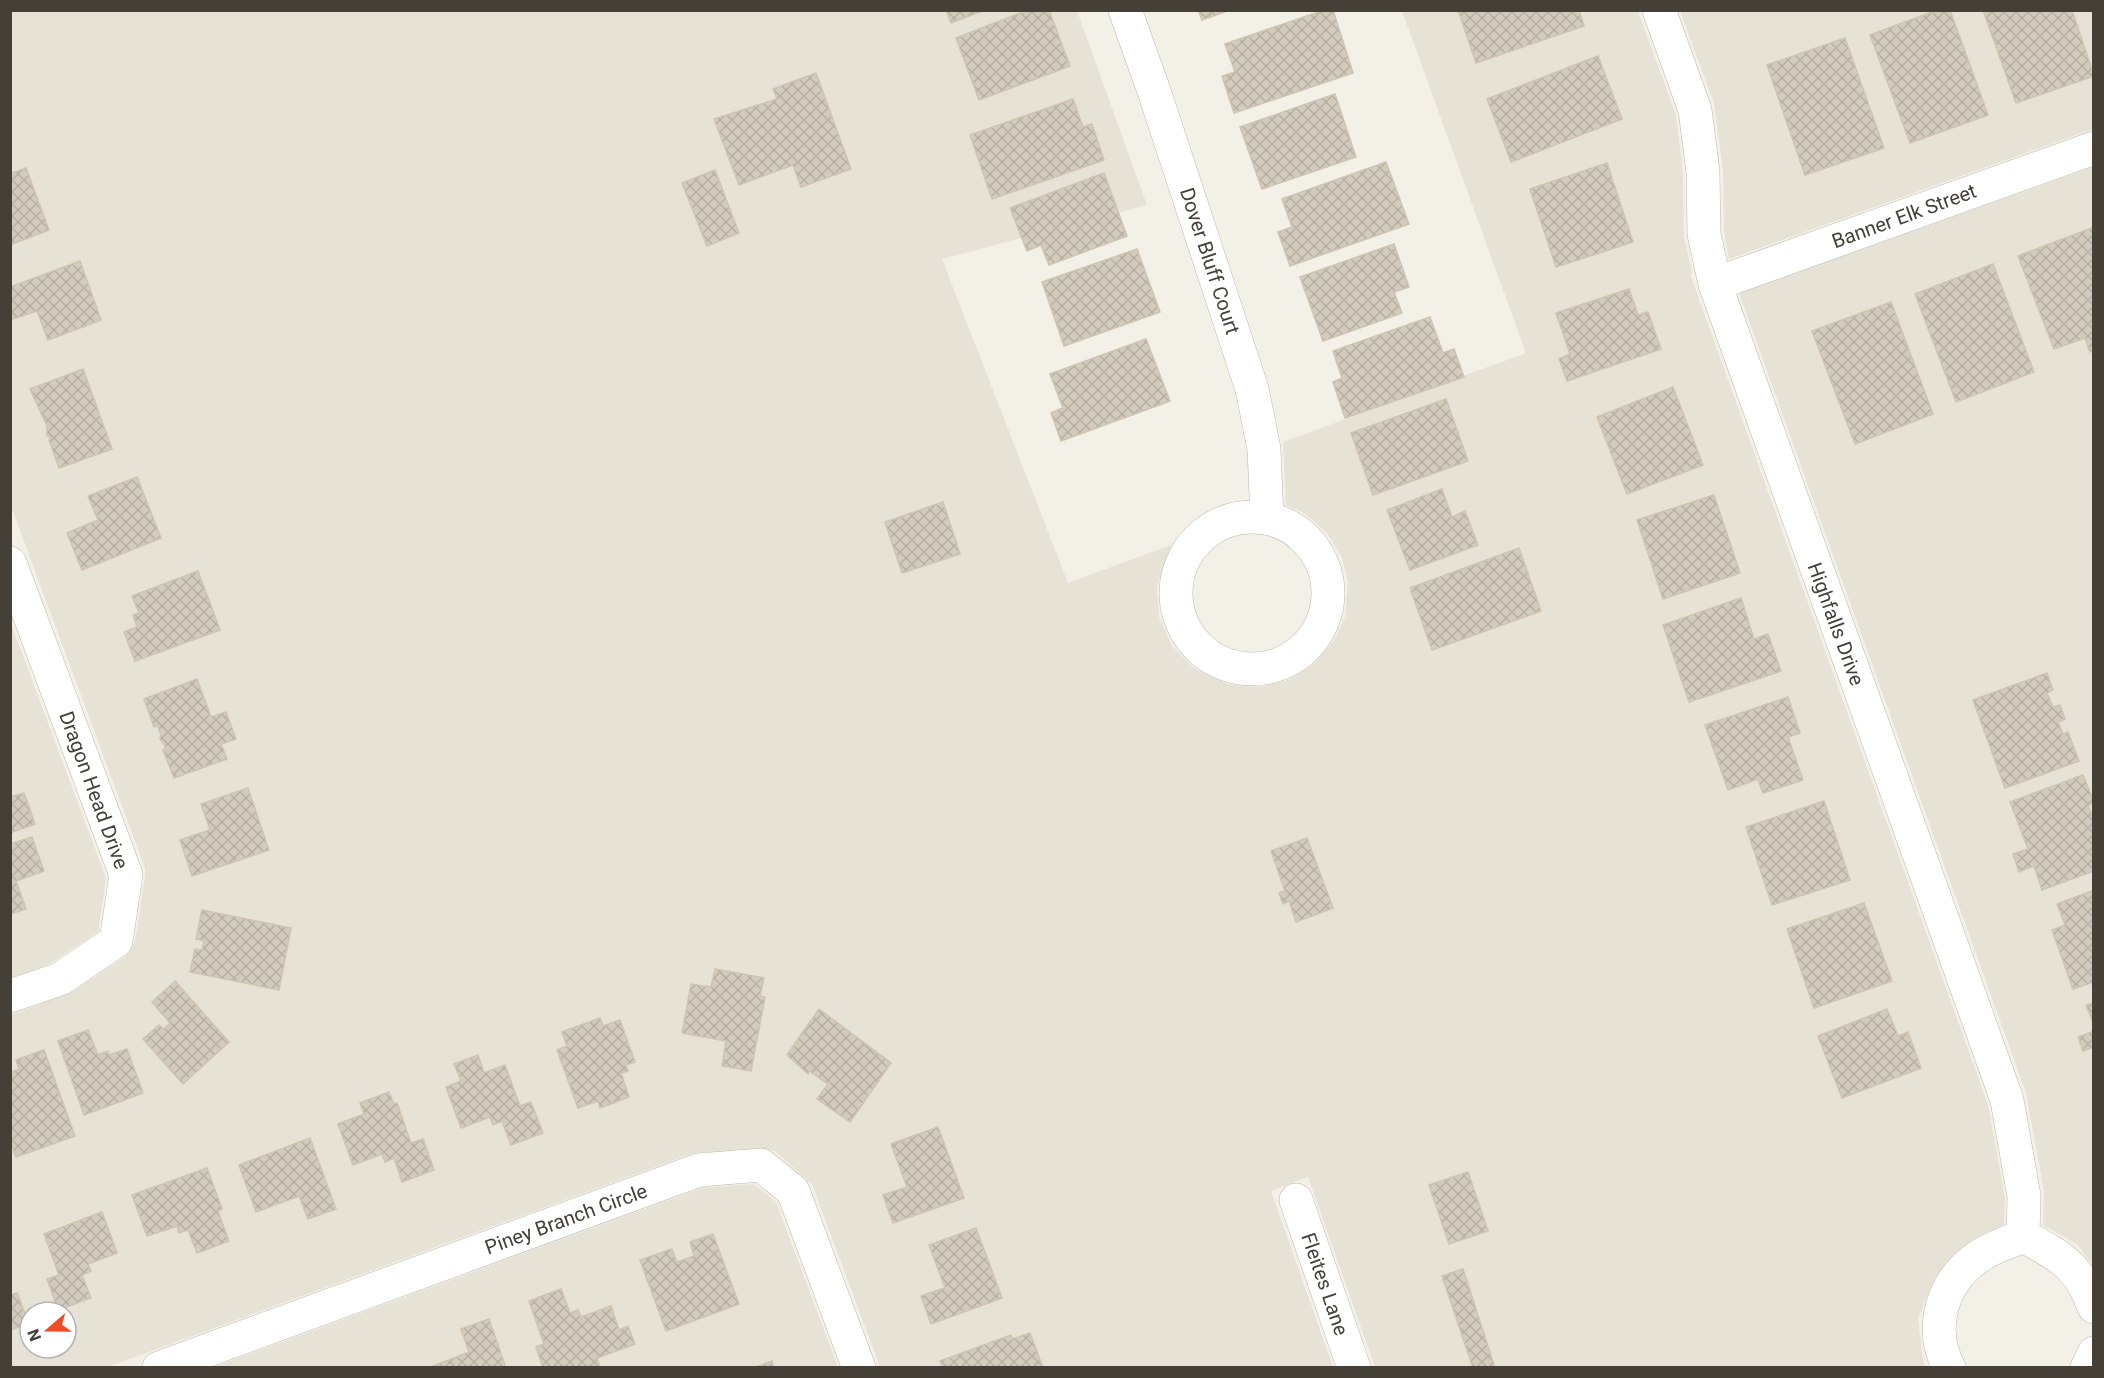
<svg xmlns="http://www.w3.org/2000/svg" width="2104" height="1378" viewBox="0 0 2104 1378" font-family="Roboto,sans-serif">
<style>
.residential{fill:#e6e2d6;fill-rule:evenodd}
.building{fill:url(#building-cross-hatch);stroke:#cec4b1;stroke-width:1.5}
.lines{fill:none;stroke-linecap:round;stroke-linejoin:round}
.minor-casing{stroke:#bdb8ab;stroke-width:34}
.minor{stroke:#fff;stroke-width:33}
.labels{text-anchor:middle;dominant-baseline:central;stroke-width:5;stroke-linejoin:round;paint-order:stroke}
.street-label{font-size:20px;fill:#454037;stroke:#fff}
</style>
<defs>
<pattern id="building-cross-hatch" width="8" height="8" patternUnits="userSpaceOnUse" patternTransform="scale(1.5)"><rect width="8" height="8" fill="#d3ccbe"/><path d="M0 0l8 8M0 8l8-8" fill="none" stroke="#b6b0a4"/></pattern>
</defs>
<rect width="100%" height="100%" fill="#f3f0e8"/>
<g class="residential">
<path d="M 11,11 L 1077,11 L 1147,205 L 942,259 L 1068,583 L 1171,545 L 1157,586 L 1159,617 L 1172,646 L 1194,668 L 1227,684 L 1258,687 L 1289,680 L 1315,663 L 1335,639 L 1345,617 L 1348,582 L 1342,557 L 1326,532 L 1304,513 L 1286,505 L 1283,442 L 1526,353 L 1402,11 L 1638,11 L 1676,115 L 1683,174 L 1684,236 L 1692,273 L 1690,274 L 1988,1105 L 2005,1198 L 2004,1225 L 1967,1244 L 1935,1277 L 1918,1318 L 1923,1361 L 1926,1367 L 1375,1367 L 1308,1177 L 1271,1191 L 1333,1367 L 880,1367 L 812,1184 L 775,1151 L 762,1148 L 693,1153 L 108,1367 L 11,1367 L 11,1015 L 70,993 L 126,956 L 135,942 L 145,876 L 145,868 L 11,506 ZM 30,1312 L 66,1312 L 66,1348 L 30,1348 Z"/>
<polygon points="1680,11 2093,11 2093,129 1729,259 1724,231 1723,169 1714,103"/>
<polygon points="2093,167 2093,1265 2077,1244 2043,1225 2044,1191 2026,1093 1739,293"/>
<polygon points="10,621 106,878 98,932 51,963 11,978"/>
<polygon points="754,1184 776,1202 838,1367 211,1368 702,1188"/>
</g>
<g class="building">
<polygon points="946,10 985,10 951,23"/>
<polygon points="1028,10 1049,10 1070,66 979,100 956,38"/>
<polygon points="1198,10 1230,10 1202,20"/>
<polygon points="1324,10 1333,10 1353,73 1234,113 1222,76 1235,72 1225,44"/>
<polygon points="1458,10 1579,10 1584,26 1476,63"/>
<polygon points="1937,10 1950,10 1988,115 1910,143 1870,35"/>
<polygon points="1983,10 2072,10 2094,76 2016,103"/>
<polygon points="1845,38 1884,148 1805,175 1767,65"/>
<polygon points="1598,56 1622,119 1511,162 1487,99"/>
<polygon points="816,73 851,169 801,187 793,165 739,185 714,119 777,99 773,89"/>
<polygon points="1335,94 1356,157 1262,189 1240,127"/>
<polygon points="1073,99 1083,127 1092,124 1104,160 992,199 970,135"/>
<polygon points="1386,162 1409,224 1290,266 1278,232 1292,227 1282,199"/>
<polygon points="1607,163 1633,242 1556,267 1530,189"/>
<polygon points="26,168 49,230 10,245 10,174"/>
<polygon points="715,170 739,233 707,246 682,183"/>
<polygon points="1104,173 1127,236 1049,265 1041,245 1027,251 1010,208"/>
<polygon points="2094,227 2094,350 2090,352 2085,338 2054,349 2018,256"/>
<polygon points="1394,244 1409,287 1394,292 1402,313 1323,341 1300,277"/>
<polygon points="1137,249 1160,312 1064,346 1042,282"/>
<polygon points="80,261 101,320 48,340 37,311 10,320 10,287"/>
<polygon points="1993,264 2034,372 1956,402 1915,294"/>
<polygon points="1629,289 1638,315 1648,312 1661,349 1567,381 1559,359 1570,354 1556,313"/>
<polygon points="1891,302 1933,414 1855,444 1812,331"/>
<polygon points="1430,317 1443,353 1454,349 1464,377 1345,418 1333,382 1342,378 1333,351"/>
<polygon points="1146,339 1170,401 1061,441 1051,413 1063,408 1050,374"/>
<polygon points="83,369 112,449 59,468 49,440 51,437 47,436 47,426 30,389"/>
<polygon points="1673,387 1703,465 1627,494 1597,417"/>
<polygon points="1446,399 1468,461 1373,495 1351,433"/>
<polygon points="137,477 161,538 82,570 67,533 98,520 88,496"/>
<polygon points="1442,489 1452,517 1465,511 1478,545 1410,570 1387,510"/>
<polygon points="1714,495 1740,573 1663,599 1637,520"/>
<polygon points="943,502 960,554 902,573 885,522"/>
<polygon points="1519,548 1541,611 1432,650 1410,588"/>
<polygon points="198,571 220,630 135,661 124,632 137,627 133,615 139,613 132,596"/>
<polygon points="1741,598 1754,639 1768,634 1781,671 1689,702 1663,625"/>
<polygon points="2047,673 2053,690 2047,693 2053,707 2060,705 2065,719 2058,722 2063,734 2068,732 2079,761 2005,788 1973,700"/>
<polygon points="197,679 211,717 226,712 236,739 221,744 227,759 174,778 163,750 166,747 160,739 161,735 157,725 154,727 144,699"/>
<polygon points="1788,697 1800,733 1788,737 1803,780 1763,793 1758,779 1728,790 1705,725"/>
<polygon points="2083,775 2094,802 2088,806 2094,818 2094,871 2042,890 2034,866 2019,872 2013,854 2028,849 2010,802"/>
<polygon points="248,788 269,850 192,876 180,840 210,830 201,804"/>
<polygon points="24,793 35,824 10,833 10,797"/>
<polygon points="1824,801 1850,880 1772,905 1746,827"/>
<polygon points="32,837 44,871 16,881 26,909 10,914 10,844"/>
<polygon points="1307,838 1333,908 1296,922 1289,901 1283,904 1279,893 1285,891 1271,851"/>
<polygon points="2094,890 2094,982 2073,989 2052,930 2065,925 2057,904"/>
<polygon points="1864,903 1892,981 1814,1008 1787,929"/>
<polygon points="202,910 291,928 279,990 190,972 195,949 202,950 204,941 196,939"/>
<polygon points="715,969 764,978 760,996 765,997 751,1071 722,1066 726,1041 682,1033 691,984 711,987"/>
<polygon points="175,981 229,1042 183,1084 143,1039 159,1025 164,1029 170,1023 152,1002"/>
<polygon points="2094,1003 2094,1025 2086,1005"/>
<polygon points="819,1009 891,1063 850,1122 817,1099 828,1084 809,1071 808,1074 787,1055"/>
<polygon points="1887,1009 1898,1036 1908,1032 1921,1068 1842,1098 1818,1036"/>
<polygon points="600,1018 603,1026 620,1020 635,1062 626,1065 628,1071 621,1073 629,1097 600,1108 598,1101 578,1108 557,1050 567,1046 562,1032"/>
<polygon points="88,1030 98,1055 108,1051 109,1055 127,1049 143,1093 84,1115 58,1041"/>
<polygon points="2094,1031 2094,1047 2083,1051 2078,1037"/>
<polygon points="44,1050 75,1136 16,1157 10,1141 10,1073 19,1069 16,1060"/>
<polygon points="478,1055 484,1073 505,1065 520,1106 531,1102 543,1133 511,1145 502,1121 493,1125 490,1117 461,1128 446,1087 461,1081 454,1064"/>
<polygon points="389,1092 394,1104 397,1103 411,1143 423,1139 434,1170 402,1182 394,1158 385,1162 382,1154 353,1165 338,1124 364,1114 360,1103"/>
<polygon points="938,1127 964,1198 893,1223 883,1195 907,1187 891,1144"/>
<polygon points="310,1138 336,1209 308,1219 299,1196 256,1212 239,1165"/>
<polygon points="207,1168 222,1209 218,1211 229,1241 197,1253 188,1230 179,1233 177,1226 147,1236 132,1195"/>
<polygon points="1468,1172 1488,1231 1449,1244 1429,1185"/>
<polygon points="102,1212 117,1253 88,1264 91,1271 82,1275 91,1298 58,1310 47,1279 59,1275 44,1234"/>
<polygon points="976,1228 1002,1298 931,1324 921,1296 945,1288 929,1245"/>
<polygon points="713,1234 739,1304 666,1331 640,1260 672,1249 677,1262 694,1256 690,1242"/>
<polygon points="1463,1269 1495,1368 1473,1368 1442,1276"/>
<polygon points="561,1289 570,1313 578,1310 581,1317 611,1306 619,1330 628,1326 635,1344 597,1358 600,1368 543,1368 536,1347 544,1344 529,1301"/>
<polygon points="17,1293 29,1324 10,1330 10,1295"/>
<polygon points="489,1319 506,1368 428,1368 469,1352 461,1329"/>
<polygon points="1030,1333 1043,1368 943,1368 940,1361 1011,1335 1012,1339"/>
<polygon points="772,1361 774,1368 753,1368"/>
</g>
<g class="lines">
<defs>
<g id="minor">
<polyline points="1125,10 1154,91 1252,389 1264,449 1267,518"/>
<polyline points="1659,10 1695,110 1703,172 1704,234 1715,284 2007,1100 2024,1196 2023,1236"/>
<polyline points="1715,284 2094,148"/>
<circle cx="1252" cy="593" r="76"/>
<polyline points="10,563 126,875 116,941 60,979 10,996"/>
<polyline points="1296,1200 1354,1368"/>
<path d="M 2023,1236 C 2060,1256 2079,1265 2094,1307"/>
<polyline points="159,1368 699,1170 761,1165 793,1191 859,1368"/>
<path d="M 1949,1368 C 1928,1327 1942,1280 1981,1255 C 1993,1247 2010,1242 2023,1236"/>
<polyline points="2087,1368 2094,1353"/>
</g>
</defs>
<use href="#minor" class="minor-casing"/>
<use href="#minor" class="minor"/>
</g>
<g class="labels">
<g class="street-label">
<text transform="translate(1904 216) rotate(-20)">Banner Elk Street</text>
<text transform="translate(1210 261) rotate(72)">Dover Bluff Court</text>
<text transform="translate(1836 624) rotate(70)">Highfalls Drive</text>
<text transform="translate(94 790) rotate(70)">Dragon Head Drive</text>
<text transform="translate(566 1219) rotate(-20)">Piney Branch Circle</text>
<text transform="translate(1325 1284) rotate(71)">Fleites Lane</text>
</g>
</g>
<rect width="2104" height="1378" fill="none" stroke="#454037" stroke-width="24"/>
<g transform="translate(48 1330) rotate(250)"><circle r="28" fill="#ffffff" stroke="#b5b3af" stroke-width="1.5"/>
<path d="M0-4.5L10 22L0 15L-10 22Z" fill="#ec4c26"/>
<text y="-9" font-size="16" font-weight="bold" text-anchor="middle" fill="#454037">N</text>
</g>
</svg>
